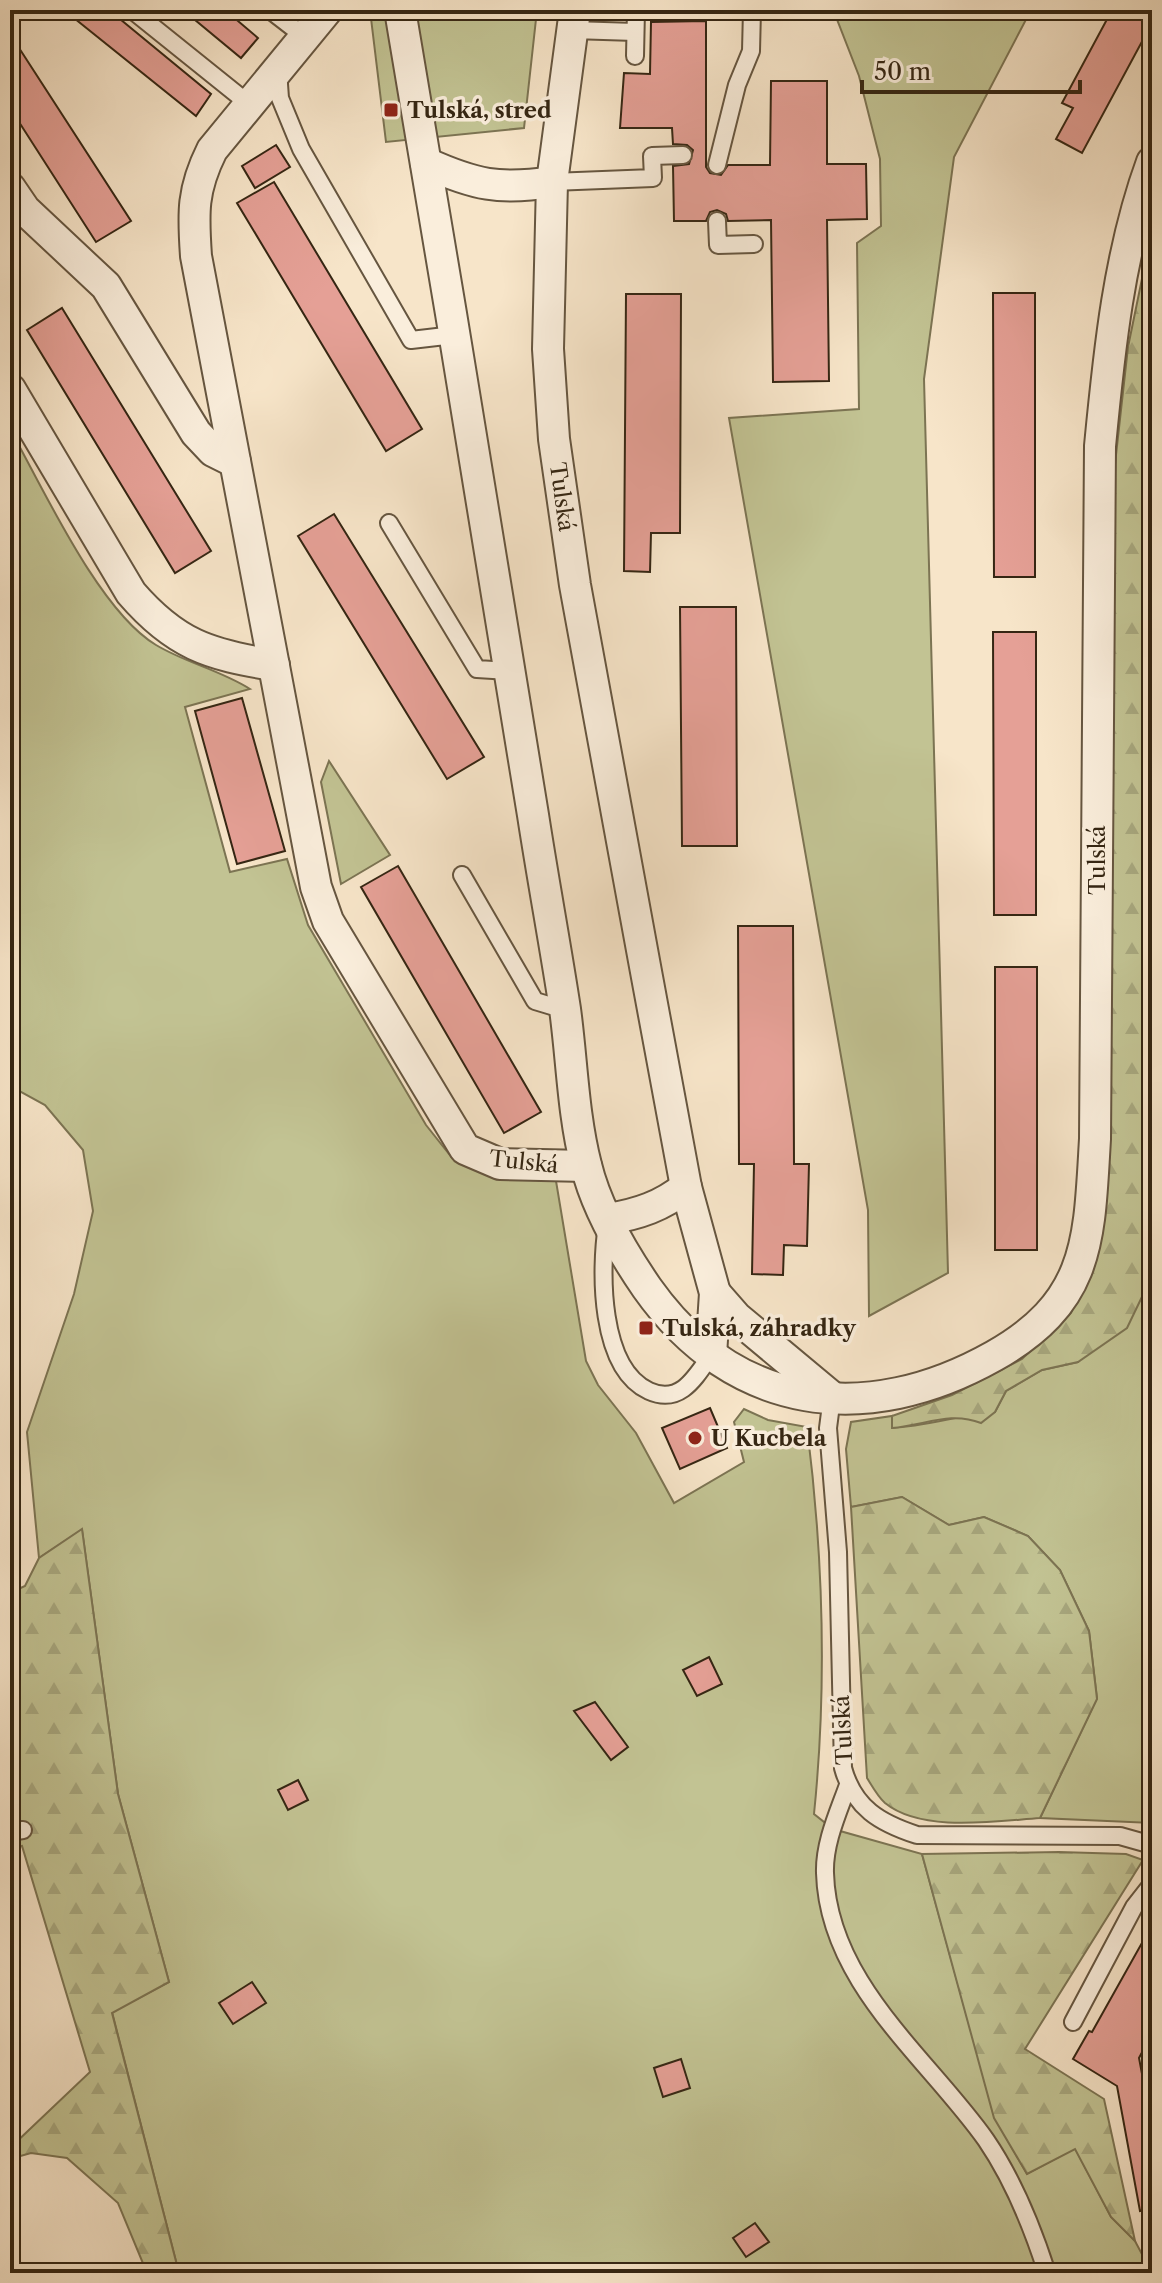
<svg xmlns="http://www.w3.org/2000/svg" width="1162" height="2283" viewBox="0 0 1162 2283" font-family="'Libre Caslon Text',serif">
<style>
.green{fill:#c2c393;stroke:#7c7453;stroke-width:2}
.forest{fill:url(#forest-firs);stroke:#7c7453;stroke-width:2}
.building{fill:#e5a096;stroke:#352613;stroke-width:2}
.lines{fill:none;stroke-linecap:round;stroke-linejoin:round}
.service-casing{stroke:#665640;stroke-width:20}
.minor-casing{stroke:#665640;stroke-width:34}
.service{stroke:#faeedc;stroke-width:16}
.minor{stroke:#faeedc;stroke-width:30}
.poi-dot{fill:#8f2418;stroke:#faeedc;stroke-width:3}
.labels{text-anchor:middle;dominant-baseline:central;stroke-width:7;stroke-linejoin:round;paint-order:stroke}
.poi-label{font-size:22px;font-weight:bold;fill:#352613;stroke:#faeedc;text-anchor:start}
.street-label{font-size:22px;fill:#352613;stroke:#faeedc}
</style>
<defs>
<pattern id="forest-firs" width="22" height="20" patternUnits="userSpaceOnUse" patternTransform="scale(2)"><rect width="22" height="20" fill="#c2c393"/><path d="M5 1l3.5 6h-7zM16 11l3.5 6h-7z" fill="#a7a77e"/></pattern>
</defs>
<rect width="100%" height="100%" fill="#f7e5c9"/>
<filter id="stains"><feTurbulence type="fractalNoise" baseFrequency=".0025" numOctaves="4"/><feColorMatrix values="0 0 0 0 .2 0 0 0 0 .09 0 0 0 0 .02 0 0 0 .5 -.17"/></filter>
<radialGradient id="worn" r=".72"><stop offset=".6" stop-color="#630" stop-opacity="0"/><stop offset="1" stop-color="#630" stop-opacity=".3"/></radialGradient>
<g class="green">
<polygon points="370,10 537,10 524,128 386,142"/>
<polygon points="797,10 1031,10 954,157 924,379 948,1273 869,1316 868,1210 729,418 859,409 857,243 881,226 880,159 859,76 836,17"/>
<polygon points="1152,412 1152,799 1146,667 1147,505"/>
<path d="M 10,429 C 43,488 99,611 156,645 C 186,663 220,670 250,689 L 185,707 L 230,872 L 287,859 L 308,925 L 426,1125 L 453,1159 L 497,1178 L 556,1181 L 586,1361 L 598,1385 L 636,1433 L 674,1503 L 744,1462 L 734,1422 L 744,1409 L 768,1420 L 807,1427 C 823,1554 827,1687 814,1814 L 833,1829 L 922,1854 L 995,2118 L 1027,2174 L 1075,2148 L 1111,2217 L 1135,2241 L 1152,2273 L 179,2273 L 112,2012 L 169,1982 L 118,1794 L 82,1530 L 39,1558 L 27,1432 L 74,1294 L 93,1211 L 83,1150 L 45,1105 L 10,1086 Z"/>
<polygon points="329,761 390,855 341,884 321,782"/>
<path d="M 1152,1276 L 1152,1343 L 1149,1347 L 1152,1363 L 1152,1823 L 1040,1818 L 1097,1698 L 1089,1631 L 1060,1570 L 1028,1536 L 984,1517 L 949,1525 L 902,1497 L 851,1507 L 846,1449 L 851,1422 L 892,1416 L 892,1428 C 927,1426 960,1415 995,1412 L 1006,1391 L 1042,1370 L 1078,1362 Z"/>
</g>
<g class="forest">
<path d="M 1152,230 L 1146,667 L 1152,799 L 1152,1276 L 1127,1328 L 1078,1362 L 1042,1370 L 1006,1391 L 995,1412 L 981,1423 C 950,1411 926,1425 892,1428 L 892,1416 L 952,1395 L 1022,1359 L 1071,1313 L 1096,1255 L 1114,473 L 1128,347 Z"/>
<path d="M 902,1497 L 949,1525 L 984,1517 L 1028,1536 L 1060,1570 L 1089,1631 L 1097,1699 L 1040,1818 C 996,1821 922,1833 885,1803 C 878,1797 872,1786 867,1778 L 851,1507 Z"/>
<polygon points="82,1529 118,1794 169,1982 112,2013 179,2273 147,2273 118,2203 67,2158 31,2153 10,2159 10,2148 90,2072 22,1846 10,1848 10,1593 25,1586 39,1558"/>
<polygon points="1059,1852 1126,1854 1143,1860 1025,2049 1104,2099 1135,2241 1111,2217 1075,2149 1027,2174 994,2118 922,1854"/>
</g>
<g class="building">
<polygon points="64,10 109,10 211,94 196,116"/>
<polygon points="183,10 225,10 258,38 241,58"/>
<polygon points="1112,10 1152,10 1152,23 1082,153 1056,139 1073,108 1062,103"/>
<polygon points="706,21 706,167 710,173 721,175 728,165 770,165 771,81 827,81 827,164 866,164 867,219 827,220 829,381 773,382 771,220 728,221 726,214 717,210 710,212 706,221 674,221 673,166 689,164 693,150 687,145 673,144 672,128 620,128 624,73 650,74 651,22"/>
<polygon points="10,34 131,221 96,242 10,108"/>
<polygon points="276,145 290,167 255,188 242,166"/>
<polygon points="274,182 422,429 386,451 237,203"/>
<polygon points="993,293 1035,293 1035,577 994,577"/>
<polygon points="626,294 681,294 680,533 651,533 650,572 624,571"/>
<polygon points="62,308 211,551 175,573 27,330"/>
<polygon points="334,514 484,757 447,779 298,536"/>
<polygon points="680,607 736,607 737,846 682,846"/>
<polygon points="993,632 1036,632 1036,915 994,915"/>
<polygon points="242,698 285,851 237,864 195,711"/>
<polygon points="398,866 541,1112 504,1133 361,887"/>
<polygon points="738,926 793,926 794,1164 809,1164 807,1246 784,1245 783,1275 752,1274 754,1164 739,1164"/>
<rect x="995" y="967" width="42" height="283"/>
<polygon points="710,1408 727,1448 680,1469 662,1428"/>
<polygon points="709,1657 722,1684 697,1696 683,1670"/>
<polygon points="595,1702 628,1747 611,1760 574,1711"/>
<polygon points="298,1780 308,1800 288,1810 278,1790"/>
<polygon points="1152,1925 1152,2034 1139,2058 1152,2127 1152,2209 1140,2211 1117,2086 1073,2059 1089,2031 1092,2032"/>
<polygon points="252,1982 266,2003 233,2024 219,2003"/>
<polygon points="681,2059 690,2088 663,2097 654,2068"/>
<polygon points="755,2223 769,2242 746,2257 733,2238"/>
</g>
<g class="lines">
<defs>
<g id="service">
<polyline points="132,10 249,104"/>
<polyline points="270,10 305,37"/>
<polyline points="572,30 635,32"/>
<polyline points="635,56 636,10"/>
<polyline points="278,70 280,98 301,149 411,340 454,335"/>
<polyline points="717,165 737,85 751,51 752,10"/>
<polyline points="552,182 653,178 652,156 683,155"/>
<polyline points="717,221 718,245 754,244"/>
<polyline points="389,523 477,669 509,671"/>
<polyline points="462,875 535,1001 565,1010"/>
<path d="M 607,1225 C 600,1270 599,1368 649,1391 C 680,1405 695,1378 711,1355"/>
<path d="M 832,1397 L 828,1428 L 838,1552 L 843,1768 C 854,1808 880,1823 917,1835 L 1120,1836 L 1152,1845"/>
<path d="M 848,1785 C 838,1813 824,1843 825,1873 C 828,1983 928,2058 986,2140 C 1014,2181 1032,2226 1047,2273"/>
<polyline points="10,1832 23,1830"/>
<polyline points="1073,2022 1134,1907 1152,1884"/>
</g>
<g id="minor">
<path d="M 327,10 L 212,150 C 192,190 193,213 196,256 L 316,887 L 328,921 L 465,1149 L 500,1164 L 586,1166"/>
<path d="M 400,10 C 446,278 489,547 533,815 C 543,880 555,944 565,1009 C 572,1060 573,1115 586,1165 C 596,1207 623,1253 647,1288 C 734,1411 866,1428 994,1356 C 1091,1301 1089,1240 1095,1139 L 1100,446 C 1109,352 1119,252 1152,162"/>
<polyline points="575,10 552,182 548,349 554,439 575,585 647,977 686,1187 715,1293 711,1355"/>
<path d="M 426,163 C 475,185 499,190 552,182"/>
<polyline points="10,188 25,210 106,286 196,433 213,451 235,462"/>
<path d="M 10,389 L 131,593 C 175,644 209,655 274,665"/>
<path d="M 608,1219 C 639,1214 662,1206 686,1187"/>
<polyline points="715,1293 736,1317 832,1397"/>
</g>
</defs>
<use href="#service" class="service-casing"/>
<use href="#minor" class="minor-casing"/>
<use href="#service" class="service"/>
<use href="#minor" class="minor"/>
</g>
<g class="poi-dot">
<rect x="383" y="102" width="16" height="16" rx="4"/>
<rect x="638" y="1320" width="16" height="16" rx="4"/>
<circle cx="695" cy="1438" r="8"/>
</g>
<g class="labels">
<g class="poi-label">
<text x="407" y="110">Tulská, stred</text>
<text x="662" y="1328">Tulská, záhradky</text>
<text x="711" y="1438">U Kucbela</text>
</g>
<g class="street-label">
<text transform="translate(562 497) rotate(82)">Tulská</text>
<text transform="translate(1097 860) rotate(-90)">Tulská</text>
<text transform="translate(524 1162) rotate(6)">Tulská</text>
<text transform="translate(843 1730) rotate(-93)">Tulská</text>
</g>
</g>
<rect width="1162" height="2283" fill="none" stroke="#f7e5c9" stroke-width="40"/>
<rect x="12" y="12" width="1138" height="2259" fill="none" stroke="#352613" stroke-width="4"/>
<rect x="20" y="20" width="1122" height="2243" fill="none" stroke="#352613" stroke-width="2"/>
<path d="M862 80v12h218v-12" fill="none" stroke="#352613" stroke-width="4"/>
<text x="874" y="80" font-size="24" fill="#352613" stroke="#faeedc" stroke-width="6" paint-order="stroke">50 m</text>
<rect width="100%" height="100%" filter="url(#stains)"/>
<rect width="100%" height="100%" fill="url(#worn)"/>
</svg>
